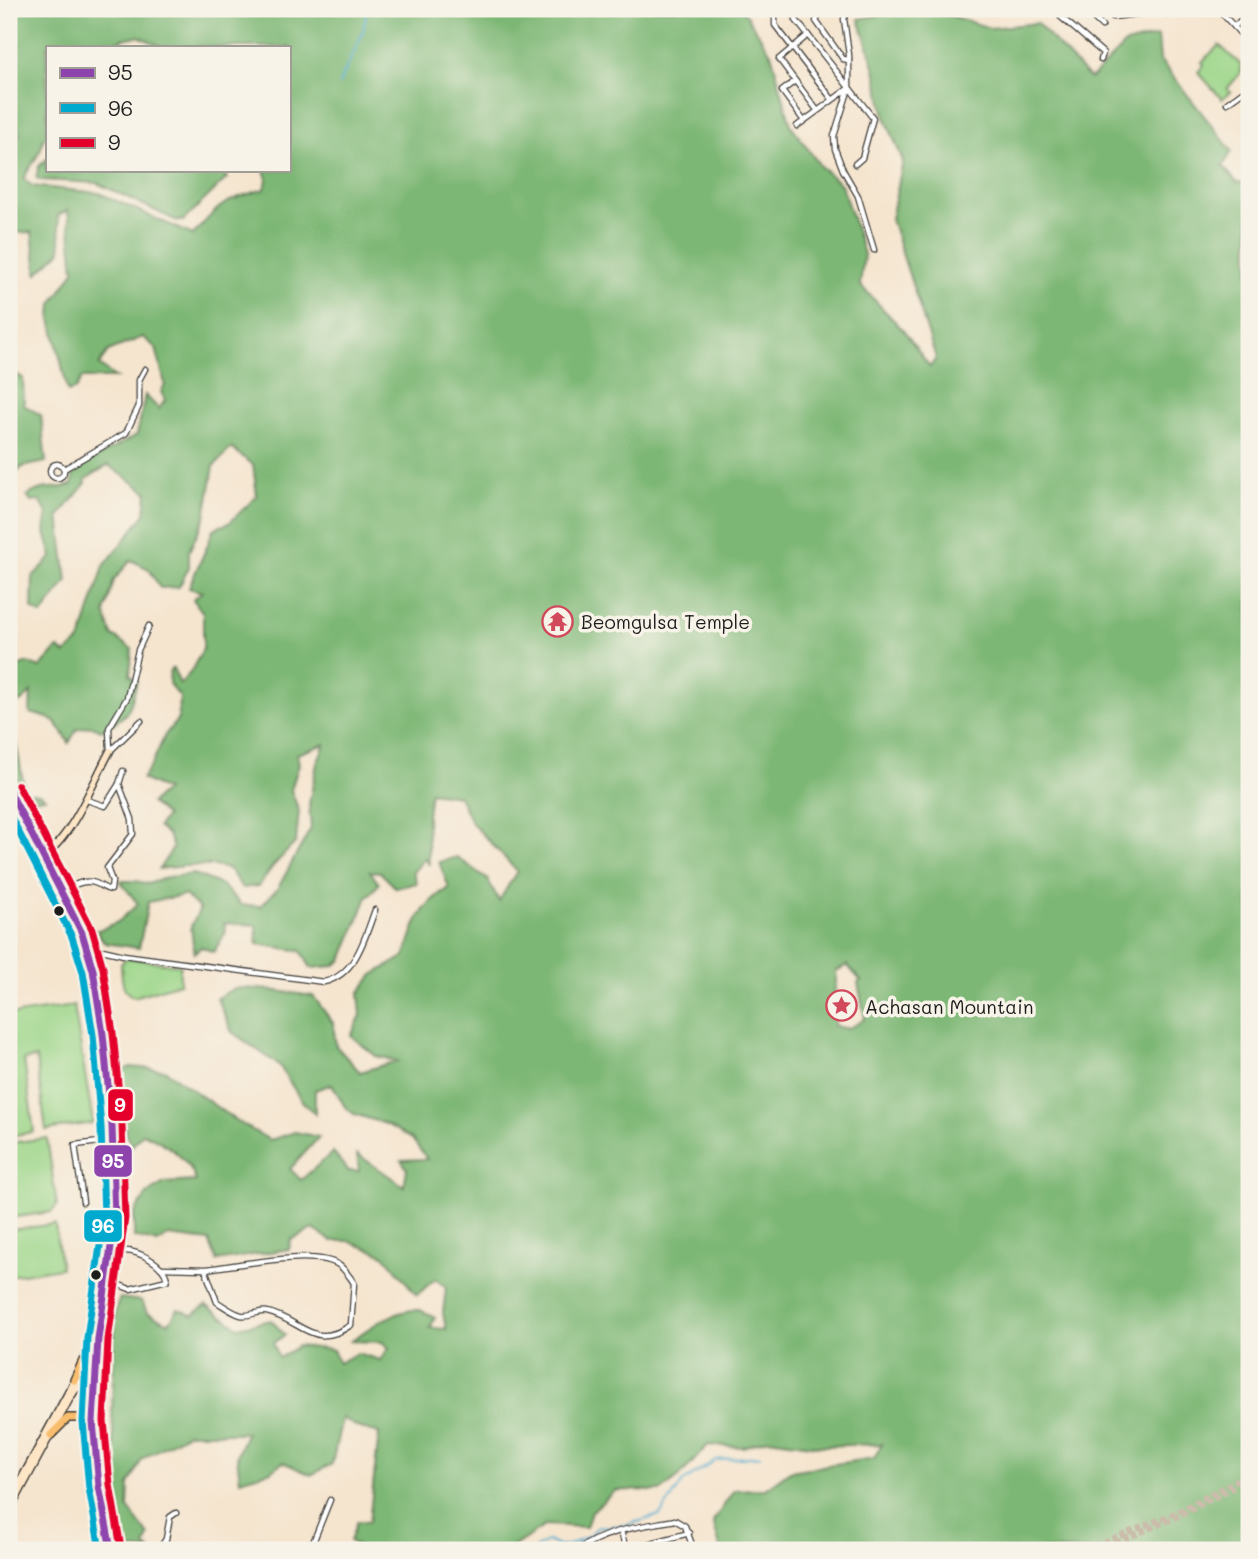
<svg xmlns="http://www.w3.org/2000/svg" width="1258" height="1559" viewBox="0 0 1258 1559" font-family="Mali,sans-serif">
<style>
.green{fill:#9cd689;stroke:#5c7952;stroke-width:2}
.forest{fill:#7db775;stroke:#4c6a48;stroke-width:2;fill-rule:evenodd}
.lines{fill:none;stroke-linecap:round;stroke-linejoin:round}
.stream{stroke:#52add0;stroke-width:2}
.secondary-tunnel{stroke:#cabdab;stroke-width:6;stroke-dasharray:6 3;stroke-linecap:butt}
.street-casing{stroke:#3d3a37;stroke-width:7}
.secondary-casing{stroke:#3d3a37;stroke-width:9}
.primary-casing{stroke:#3d3a37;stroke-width:10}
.street{stroke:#fff;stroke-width:4.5}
.secondary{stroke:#fde5c5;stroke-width:6}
.primary{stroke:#f9be6d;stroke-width:7}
.bus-1-casing{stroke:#f7f3e8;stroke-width:12}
.bus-2-casing{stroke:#f7f3e8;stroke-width:12}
.bus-3-casing{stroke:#f7f3e8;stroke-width:12}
.bus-1{stroke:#8e44ad;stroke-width:7}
.bus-2{stroke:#00a9ce;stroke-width:7}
.bus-3{stroke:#e4002b;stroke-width:7}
.bus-dot{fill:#1c1c1c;stroke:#f7f3e8;stroke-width:2.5}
.labels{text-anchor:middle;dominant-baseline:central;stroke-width:7;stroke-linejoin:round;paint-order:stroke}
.poi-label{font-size:19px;fill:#1c1c1c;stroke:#f7f3e8;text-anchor:start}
.line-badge{stroke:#f7f3e8;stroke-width:2.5}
.badge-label{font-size:19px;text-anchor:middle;font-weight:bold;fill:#fff}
</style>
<rect width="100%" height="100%" fill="#f7f3e8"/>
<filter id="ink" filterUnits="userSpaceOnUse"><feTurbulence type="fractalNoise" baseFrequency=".0143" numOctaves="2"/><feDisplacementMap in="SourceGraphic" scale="14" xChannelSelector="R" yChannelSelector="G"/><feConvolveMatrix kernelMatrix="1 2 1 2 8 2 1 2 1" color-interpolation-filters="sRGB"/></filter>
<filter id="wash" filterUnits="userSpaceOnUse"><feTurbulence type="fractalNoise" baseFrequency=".00686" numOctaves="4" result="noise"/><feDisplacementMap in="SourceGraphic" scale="28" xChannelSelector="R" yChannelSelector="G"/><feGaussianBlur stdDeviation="1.57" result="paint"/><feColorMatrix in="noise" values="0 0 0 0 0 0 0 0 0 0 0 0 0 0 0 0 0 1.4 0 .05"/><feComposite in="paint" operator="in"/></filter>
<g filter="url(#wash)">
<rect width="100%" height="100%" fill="#f5e5cf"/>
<g class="green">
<polygon points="1219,45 1242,66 1240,69 1242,71 1227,89 1230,92 1222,99 1198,72 1204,65 1202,62"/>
<path d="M 126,958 L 180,965 L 180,983 L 134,997 C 121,992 122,977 121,964 Z"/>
<polygon points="74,1006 93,1123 46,1130 36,1058 24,1060 34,1132 9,1136 9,1063 12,1062 9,1015"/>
<polygon points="47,1138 57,1206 51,1212 9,1218 9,1143"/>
<polygon points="55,1224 61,1268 9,1276 9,1230"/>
</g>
<g class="forest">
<path d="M 9,9 L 742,9 L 771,53 L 791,125 L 821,167 L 841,184 L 864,254 L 860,285 L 904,331 L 930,367 L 936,358 L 891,219 L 903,161 L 885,117 L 875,69 L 859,19 L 910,9 L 929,9 L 990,28 L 1037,23 L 1090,79 L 1125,44 L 1158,36 L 1160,60 L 1232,151 L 1223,166 L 1236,182 L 1249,185 L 1249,1550 L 721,1550 L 713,1522 L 734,1490 L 765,1489 L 790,1471 L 874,1458 L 882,1444 L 819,1446 L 768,1439 L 743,1447 L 708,1445 L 679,1477 L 661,1491 L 616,1490 L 591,1512 L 586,1527 L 546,1525 L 508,1550 L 364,1550 L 350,1541 L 357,1521 L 369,1522 L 379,1433 L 357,1427 L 342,1418 L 332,1464 L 311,1475 L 283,1462 L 271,1471 L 240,1480 L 237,1456 L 246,1433 L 188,1433 L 142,1459 L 129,1485 L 128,1508 L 149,1536 L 145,1546 L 150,1550 L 131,1550 L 119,1532 L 112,1412 L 115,1310 L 120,1298 L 142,1301 L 147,1313 L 169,1323 L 178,1309 L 193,1315 L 206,1305 L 238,1327 L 271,1320 L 285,1335 L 273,1343 L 279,1358 L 298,1346 L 333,1350 L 339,1363 L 357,1353 L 380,1360 L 389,1348 L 382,1342 L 351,1341 C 370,1327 394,1309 419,1310 C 424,1311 430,1315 435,1317 L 430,1328 L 446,1329 L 443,1313 L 446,1287 L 435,1279 L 417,1295 L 384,1255 L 349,1241 L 332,1241 L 313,1229 L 291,1240 L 289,1249 L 217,1261 L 209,1241 L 168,1236 L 158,1243 L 134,1237 L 134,1214 L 147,1194 L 164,1183 L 196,1181 C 189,1158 164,1142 143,1133 L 132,1146 L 126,1135 L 114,1076 L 130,1067 L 165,1070 L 235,1120 L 270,1140 L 295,1132 L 319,1137 L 290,1169 L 301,1180 L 333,1152 L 348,1171 L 359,1171 L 357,1154 L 404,1186 L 407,1169 L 401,1160 L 427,1159 L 412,1139 L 386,1124 L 354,1114 L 345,1107 L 332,1084 L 315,1090 L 315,1114 L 301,1100 L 279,1065 L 232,1032 L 217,998 L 235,988 L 262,989 L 313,996 L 333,1023 L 336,1046 L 360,1072 L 397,1061 L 376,1056 L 351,1036 L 361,1015 L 359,993 L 373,975 L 405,956 C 414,926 420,904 449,888 L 439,862 L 457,857 L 488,880 L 499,901 L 517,871 L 471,822 L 459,796 L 430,792 L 427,817 L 429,865 L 425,858 L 413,872 L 417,883 L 396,888 L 380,872 L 370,871 L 379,884 L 367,897 L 342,960 L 334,966 L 311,968 L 301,951 L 257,944 L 256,925 L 224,923 L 226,931 L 214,952 L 201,947 L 194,953 L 191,926 L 200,909 L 185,895 L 148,902 L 139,948 L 105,943 L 96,931 L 118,922 L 138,904 L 120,881 L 136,881 L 148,884 L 168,877 L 194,874 L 222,885 L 241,905 L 261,906 L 278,888 L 311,828 L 309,804 L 317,763 L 325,744 L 297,754 L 299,764 L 291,790 L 299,811 L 296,842 L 273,866 L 259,886 L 242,888 L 229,869 C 204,863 184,866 159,869 L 173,848 L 168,835 L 158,827 L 166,816 L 151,803 L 166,790 L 142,779 L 152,764 L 165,735 L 178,719 L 180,697 L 169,684 L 170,670 L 173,668 L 180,684 L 190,673 L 203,649 L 203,613 L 193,599 L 202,592 L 189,588 C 196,568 208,549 213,529 L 229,523 L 257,496 L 253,465 L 231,448 L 214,466 L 205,517 L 189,551 L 189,567 L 179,587 L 160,588 L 149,569 L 131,560 L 114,580 L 105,613 L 112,635 L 132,649 L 130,675 L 137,681 C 129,712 130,716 101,730 L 92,726 L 77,729 L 69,743 C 57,721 54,718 30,713 L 31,692 L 24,700 L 9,707 L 9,670 L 28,663 L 40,668 L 58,648 L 65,654 L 80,641 L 104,566 L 145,514 L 147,492 L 108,465 L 86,479 L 86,483 L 59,516 L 67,581 L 42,615 L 32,609 L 33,576 L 52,557 L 45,533 L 47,513 L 40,501 L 31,502 L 27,496 C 47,483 52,491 72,485 L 73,475 L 88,462 L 137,435 L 145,395 L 159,409 L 165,400 L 161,392 L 165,384 L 156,348 L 143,337 L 108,351 L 99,365 L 116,378 L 82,378 L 76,389 L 68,392 L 51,319 L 52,304 L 74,271 L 68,210 L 58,215 L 61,251 L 37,274 L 32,232 L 9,233 L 9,149 L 20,134 L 9,104 ZM 138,36 L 163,47 L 289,47 L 289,170 L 264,170 L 267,179 L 265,189 C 223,201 222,202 193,235 L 99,193 L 32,186 L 24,179 C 29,166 43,152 43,139 L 47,136 L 47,47 L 106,47 L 123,39 ZM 847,965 L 861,981 L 858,983 L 865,1018 C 855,1026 847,1032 834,1025 C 838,1013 832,1005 834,995 C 836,986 837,981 836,971 Z"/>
<polygon points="47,159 47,170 221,170 227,178 183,221 175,220 97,183 40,180 36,177 39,166"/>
<polygon points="9,367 12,372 23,378 24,405 41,415 46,462 22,467 9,482"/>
<path d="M 9,733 L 16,743 L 25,792 L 41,794 L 45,798 L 27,799 C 11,770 9,765 9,733 Z"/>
</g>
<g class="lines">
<g class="stream">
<polyline points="339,84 363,32 367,9"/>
<polyline points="533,1550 548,1541 560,1547 572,1544 589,1536 598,1527 627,1525 660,1515 683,1482 716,1460 760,1456"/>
</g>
</g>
</g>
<g filter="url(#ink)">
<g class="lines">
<g class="secondary-tunnel">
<polyline points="1087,1550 1177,1512 1249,1474"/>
<polyline points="1099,1550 1181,1515 1234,1487"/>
</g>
<defs>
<g id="street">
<polyline points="775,9 775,25 832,99"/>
<polyline points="795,9 796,20 873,118 862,158 855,164"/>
<polyline points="822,9 816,21 843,59 849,60"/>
<polyline points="847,9 844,19 849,55 849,88 834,136 835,149 843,170 858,196 874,250"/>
<polyline points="1059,9 1061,17 1103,53 1101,60"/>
<polyline points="1084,9 1102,26"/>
<polyline points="1111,9 1113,17 1153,12 1152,9"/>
<polyline points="1189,9 1192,12"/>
<polyline points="1218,9 1249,43"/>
<polyline points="1162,10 1167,14 1172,9"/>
<polyline points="1235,26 1249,12"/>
<polyline points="808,35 779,59 817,110"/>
<polyline points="795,81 782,91 804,121"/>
<polyline points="1227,103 1249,87"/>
<polyline points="797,126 849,88"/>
<circle cx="57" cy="471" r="7"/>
<polyline points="64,469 126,433 139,406 139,380 145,369"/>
<polyline points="110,751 109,728 127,698 138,650 149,626"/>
<polyline points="110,751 141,721"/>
<polyline points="87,800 105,806 119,784 123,771"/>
<path d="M 62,894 C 70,886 83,879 95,883 C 101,885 104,889 111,890 L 112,881 L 107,868 L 133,834 L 132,819 L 119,784"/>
<path d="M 88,951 L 98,949 L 124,955 L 324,982 C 356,975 365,937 375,910"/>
<polyline points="83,1202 75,1145 108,1141"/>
<path d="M 161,1268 L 205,1269 L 217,1302 C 224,1306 233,1313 241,1315 C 249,1317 259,1310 267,1312 C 302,1320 313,1351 351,1325 L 354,1283 C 350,1277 345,1270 340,1266 C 317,1248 235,1266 205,1269"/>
<path d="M 105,1285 L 114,1283 L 130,1289 L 167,1280 C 165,1264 138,1250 123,1251 L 109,1265"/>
<polyline points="621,1531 626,1550"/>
<polyline points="159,1550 166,1539 170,1517 176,1513"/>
<polyline points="310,1550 330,1500"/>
<polyline points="545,1550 550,1550"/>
<path d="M 577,1550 C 609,1529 639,1527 675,1520 L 685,1526 L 694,1550"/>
<polyline points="625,1550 689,1533"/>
</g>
<g id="secondary">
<path d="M 39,859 C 71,841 92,784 110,751"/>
<polyline points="9,1502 76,1378"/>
<polyline points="9,1512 70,1398 89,1369"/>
</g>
<g id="primary">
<path d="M 9,790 L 82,933 C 95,965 98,1000 103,1034 C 110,1095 115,1157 115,1218 C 107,1272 98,1325 94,1379 C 90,1435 99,1495 111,1550"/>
<polyline points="21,826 78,943 94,1008 108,1140 109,1189 87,1379 86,1417 92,1479 103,1550"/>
<polyline points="74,1380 88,1350"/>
<polyline points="51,1435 68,1418 80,1418 87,1426"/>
</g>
</defs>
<use href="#street" class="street-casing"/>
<use href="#secondary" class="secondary-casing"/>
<use href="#primary" class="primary-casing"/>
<use href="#street" class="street"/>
<use href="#secondary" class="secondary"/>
<use href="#primary" class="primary"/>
<defs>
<polyline id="bus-1" points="9,790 82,933 93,970 103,1034 112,1126 115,1218 98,1339 93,1422 99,1486 111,1550"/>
<polyline id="bus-2" points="9,813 72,937 83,972 93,1035 101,1127 104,1217 87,1338 83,1422 89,1488 100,1550"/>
<polyline id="bus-3" points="18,785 92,929 103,968 113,1033 122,1125 125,1218 108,1340 104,1421 110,1485 121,1548"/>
</defs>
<use href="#bus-1" class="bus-1-casing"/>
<use href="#bus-2" class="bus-2-casing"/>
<use href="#bus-3" class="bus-3-casing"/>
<use href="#bus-1" class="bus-1"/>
<use href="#bus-2" class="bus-2"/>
<use href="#bus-3" class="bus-3"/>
</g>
</g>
<defs>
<symbol id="temple-ring" viewBox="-11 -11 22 22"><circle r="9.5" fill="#f7f3e8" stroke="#d1495b" stroke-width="1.5"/><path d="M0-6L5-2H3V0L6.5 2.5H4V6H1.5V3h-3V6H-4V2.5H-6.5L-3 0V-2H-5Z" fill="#d1495b"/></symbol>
<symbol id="sight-ring" viewBox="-11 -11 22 22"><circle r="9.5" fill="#f7f3e8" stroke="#d1495b" stroke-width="1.5"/><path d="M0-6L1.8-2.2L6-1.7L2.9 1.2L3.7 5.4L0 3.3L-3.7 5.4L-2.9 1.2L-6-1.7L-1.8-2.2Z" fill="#d1495b"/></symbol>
</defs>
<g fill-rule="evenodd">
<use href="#temple-ring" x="540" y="604" width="35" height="35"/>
<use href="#sight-ring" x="824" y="988" width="35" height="35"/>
</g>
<g class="bus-dot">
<circle cx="59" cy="911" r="6"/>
<circle cx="96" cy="1275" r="6"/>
</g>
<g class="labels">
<g class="poi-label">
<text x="581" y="621">Beomgulsa Temple</text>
<text x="865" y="1006">Achasan Mountain</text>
</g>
</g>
<g class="line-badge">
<rect x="107" y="1088" width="27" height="34" rx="7" fill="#e4002b"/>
<rect x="93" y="1144" width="40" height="34" rx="7" fill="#8e44ad"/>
<rect x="83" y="1209" width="40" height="34" rx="7" fill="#00a9ce"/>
</g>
<g class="badge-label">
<text x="120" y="1112">9</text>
<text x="113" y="1168">95</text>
<text x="103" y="1233">96</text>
</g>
<rect width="1258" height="1559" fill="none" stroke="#f7f3e8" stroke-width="35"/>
<rect x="46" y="46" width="245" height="126" fill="#f7f3e8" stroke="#9f9d96" stroke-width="2"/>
<rect x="60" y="68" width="35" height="10" fill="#8e44ad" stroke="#9f9d96" stroke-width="2"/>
<text x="108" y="80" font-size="21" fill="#1c1c1c">95</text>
<rect x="60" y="103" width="35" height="10" fill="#00a9ce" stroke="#9f9d96" stroke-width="2"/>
<text x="108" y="116" font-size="21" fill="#1c1c1c">96</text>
<rect x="60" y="138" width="35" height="10" fill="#e4002b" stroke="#9f9d96" stroke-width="2"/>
<text x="108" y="150" font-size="21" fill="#1c1c1c">9</text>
</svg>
